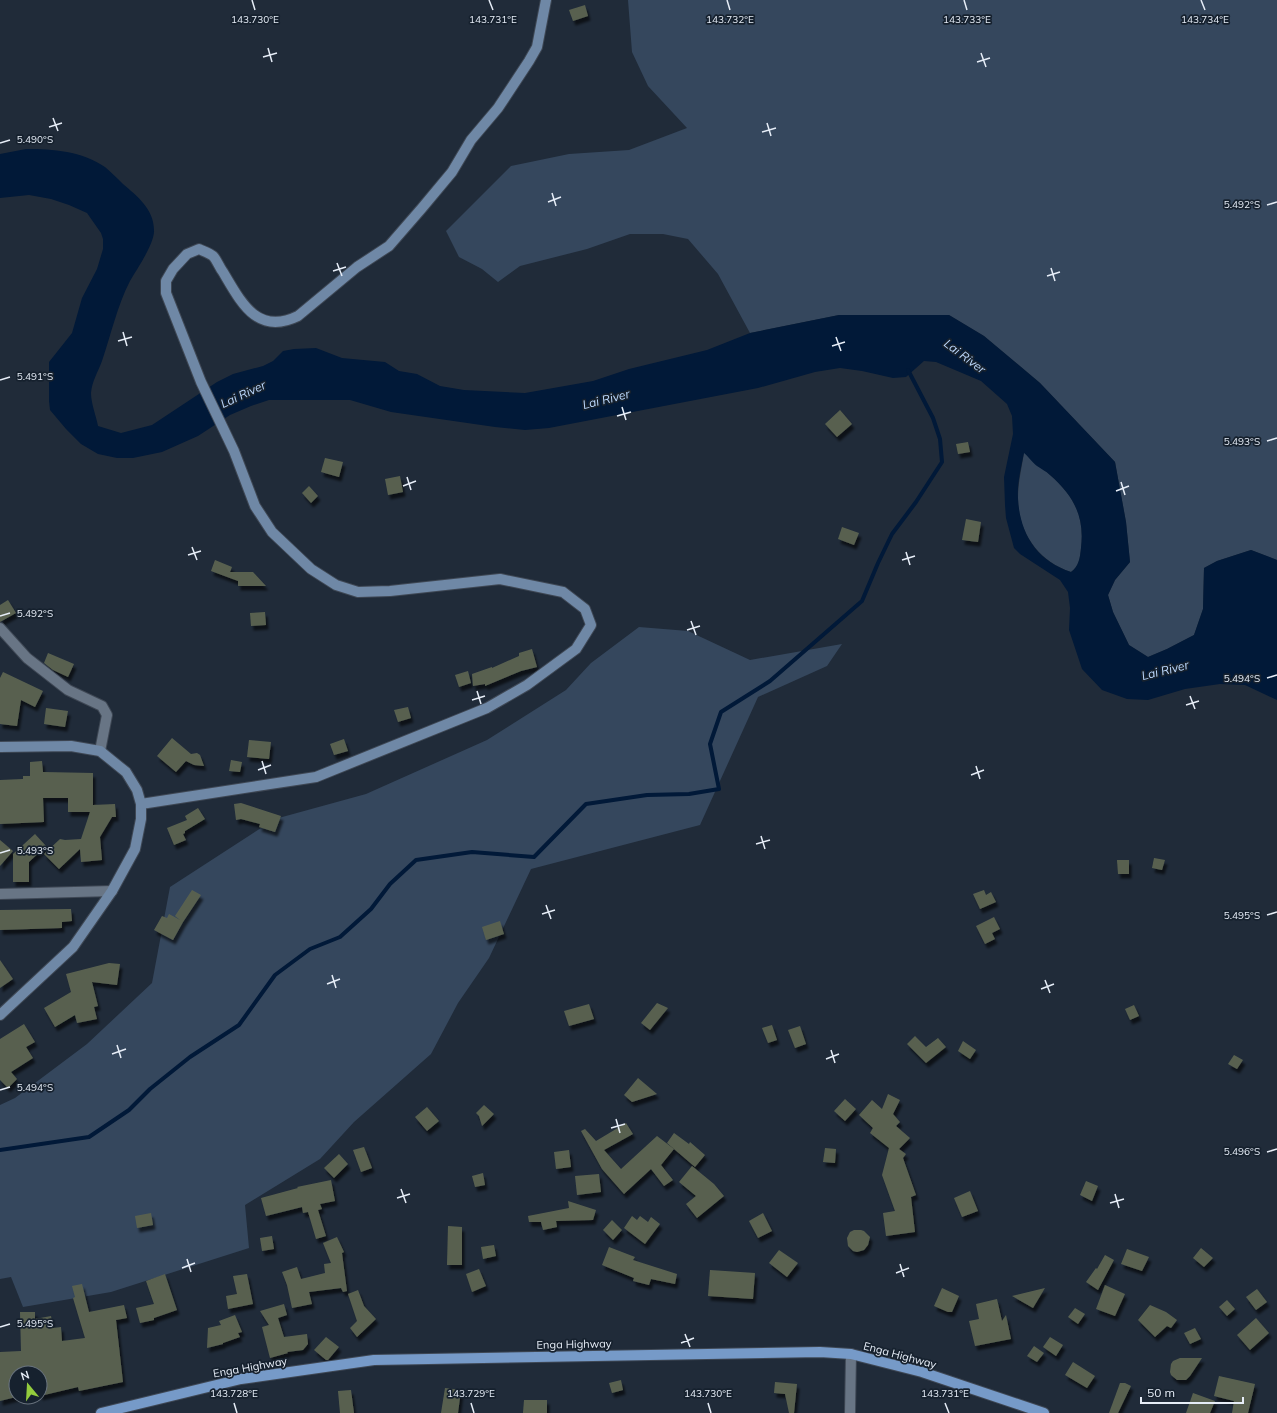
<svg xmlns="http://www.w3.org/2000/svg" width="1277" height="1413" viewBox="0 0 1277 1413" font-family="Mulish,sans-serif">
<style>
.green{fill:#35475d}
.water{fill:#011938;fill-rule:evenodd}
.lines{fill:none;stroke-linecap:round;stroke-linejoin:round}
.stream{stroke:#011938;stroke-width:4}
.building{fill:#596150;filter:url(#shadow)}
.street-casing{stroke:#3e4754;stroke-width:12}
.secondary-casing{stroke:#3e4754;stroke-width:12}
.primary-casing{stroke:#3e4754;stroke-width:12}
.street{stroke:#687585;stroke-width:10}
.secondary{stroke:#6f88a6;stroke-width:10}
.primary{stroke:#769ac8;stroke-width:10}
.ticks{fill:none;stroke:#e6edf7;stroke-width:1.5}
.labels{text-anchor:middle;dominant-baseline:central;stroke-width:3.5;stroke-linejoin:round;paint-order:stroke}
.street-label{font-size:11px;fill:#e6edf7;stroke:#16212e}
.water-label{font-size:12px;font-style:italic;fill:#bcd8fc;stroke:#16212e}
.ticks-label{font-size:10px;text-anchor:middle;fill:#e6edf7;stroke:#16212e;stroke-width:3.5;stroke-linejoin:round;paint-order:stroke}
</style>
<defs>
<filter id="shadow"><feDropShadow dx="2.5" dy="4.5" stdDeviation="1" flood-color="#0009"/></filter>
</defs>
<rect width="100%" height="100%" fill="#202b39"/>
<g class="green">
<polygon points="628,0 1277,0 1277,560 1251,550 1217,561 1204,568 1203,609 1194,635 1167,649 1148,657 1129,645 1113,612 1108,595 1115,580 1130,562 1126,522 1115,462 1040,383 984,336 949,315 839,315 750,333 718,274 688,239 663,234 630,234 587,249 520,266 498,282 482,269 459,257 446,231 511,166 569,154 629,150 687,128 648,86 632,52"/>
<path d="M 1024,452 C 1032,461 1041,467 1050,475 C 1073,495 1085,516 1081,548 C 1080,558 1079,566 1071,572 C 1038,561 1018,532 1018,498 C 1018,482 1022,467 1024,452 Z"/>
<polygon points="639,627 688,631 750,660 842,644 827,666 758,697 700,825 531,869 489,958 458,1003 431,1054 354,1122 320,1159 245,1205 249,1248 111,1292 23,1307 11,1277 0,1279 0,1105 15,1098 87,1044 152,983 170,887 275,819 366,794 487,740 566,690 591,663"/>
</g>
<path class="water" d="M 26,149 C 53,149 82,151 105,167 C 111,172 117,178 123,184 C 137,196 154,209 154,230 C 155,243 137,269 130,281 C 117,306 111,335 102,361 C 98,372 92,381 91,393 C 91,403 96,416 98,426 L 121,433 L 152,425 L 217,382 L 233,374 L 263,366 L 273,361 L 283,351 L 294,349 L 316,348 L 342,358 L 385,362 L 399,371 L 417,374 L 440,386 L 464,390 L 525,393 L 593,381 L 629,369 L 707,350 L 750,333 L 839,315 L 949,315 L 984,336 L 1040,383 L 1115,462 L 1126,522 L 1130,562 L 1115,580 L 1108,595 L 1113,612 L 1129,645 L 1148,657 L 1167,649 L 1194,635 L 1203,609 L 1204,568 L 1217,561 L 1251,550 L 1277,560 L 1277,700 L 1245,685 L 1220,684 L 1185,689 L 1148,700 L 1127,699 L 1102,690 L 1082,669 L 1069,630 L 1070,608 L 1068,592 L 1060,580 L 1020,554 L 1014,548 L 1006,518 L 1005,505 L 1004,477 L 1013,434 L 1012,416 L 1007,404 L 981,381 L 936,362 L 924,361 L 906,377 L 893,378 L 862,371 L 840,368 L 815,372 L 758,388 L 549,428 L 525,430 L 495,427 L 391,412 L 350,400 L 269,400 L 251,406 L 230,415 L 198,436 L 162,452 L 133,458 L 117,458 L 98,454 L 81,444 L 66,429 L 50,410 L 49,401 L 49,362 L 72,333 L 82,298 L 97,269 L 103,249 L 103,239 L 101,233 L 87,213 L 69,205 L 51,199 L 29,195 L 0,198 L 0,154 ZM 1024,453 C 1028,456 1032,462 1037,466 C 1041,469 1046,471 1050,475 C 1073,495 1085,516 1081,548 C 1080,558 1079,566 1071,572 C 1037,561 1020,534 1018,499 C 1017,484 1021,468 1024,453 Z"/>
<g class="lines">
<polyline class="stream" points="0,1150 89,1137 129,1110 150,1089 190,1057 239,1025 275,975 310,949 340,937 371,909 390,884 416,860 472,852 534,857 586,804 647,795 689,794 719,789 710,744 721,712 770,681 862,601 878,563 892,534 916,502 942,462 940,439 933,418 908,370"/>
</g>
<g class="building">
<polygon points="585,5 588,16 573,21 569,10"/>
<polygon points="840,410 852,424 837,437 825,424"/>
<polygon points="968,442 970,452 958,454 956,444"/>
<polygon points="325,458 343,462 339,477 321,472"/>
<polygon points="400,476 403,492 388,495 385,479"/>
<polygon points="309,486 318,496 311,503 302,493"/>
<polygon points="966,519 981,522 978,542 962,540"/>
<polygon points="842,527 859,533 854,545 838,539"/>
<polygon points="215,560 232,567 230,572 253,572 266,586 238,586 238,581 211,571"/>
<polygon points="8,600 16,613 0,622 0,605"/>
<polygon points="265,612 266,625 251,626 250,613"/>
<polygon points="532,649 537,667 521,671 485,686 485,684 473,686 472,674 492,667 492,668 519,656 519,653"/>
<polygon points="48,653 74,664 68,677 53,670 44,663"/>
<polygon points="468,671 471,683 459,687 455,675"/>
<polygon points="3,672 43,691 35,707 21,700 17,726 0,724 0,678"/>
<polygon points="408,707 411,718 398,722 394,710"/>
<polygon points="46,708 68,711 65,727 44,724"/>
<polygon points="172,738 191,754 197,753 200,755 204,766 194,765 186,761 176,772 157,756"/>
<polygon points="344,739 348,751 334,755 330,744"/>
<polygon points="249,740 271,742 269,759 247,757"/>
<polygon points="231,760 242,762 240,772 229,771"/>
<polygon points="42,761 43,772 93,773 93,805 115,804 116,817 112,817 100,837 102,860 81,862 80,849 59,869 44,854 60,839 65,840 81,839 90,812 68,812 68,798 43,798 44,822 0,824 0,780 23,779 23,776 30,776 30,762"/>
<polygon points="241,803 281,816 275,832 259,827 260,824 241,819 236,820 234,804"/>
<polygon points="198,808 205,819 185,831 185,833 183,834 186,840 174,845 167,828 187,820 185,816"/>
<polygon points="35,834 46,846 29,862 29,882 13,882 13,854"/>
<polygon points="0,840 13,851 0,866"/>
<polygon points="1154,858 1165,860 1162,870 1152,868"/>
<polygon points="1117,860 1129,860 1129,874 1118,874"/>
<polygon points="192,890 201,895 183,922 173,940 154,930 162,916 167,918 169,914 180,920 175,916"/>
<polygon points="984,890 986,895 991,892 996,902 980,909 973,894"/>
<polygon points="71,909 72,921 62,922 62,928 0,930 0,910"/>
<polygon points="994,917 1000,929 992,933 995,939 985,944 976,926"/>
<polygon points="500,921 504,934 486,940 482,927"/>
<polygon points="0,960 13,979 0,988"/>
<polygon points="109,963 120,964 117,985 92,982 98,1006 94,1007 97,1019 77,1023 75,1015 55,1027 44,1008 71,992 66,974"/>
<polygon points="657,1003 668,1008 650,1030 641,1023"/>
<polygon points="589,1004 594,1019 569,1026 564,1011"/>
<polygon points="1134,1005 1139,1016 1130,1020 1125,1009"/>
<polygon points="24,1024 35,1042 26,1047 33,1058 11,1072 17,1079 8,1088 0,1080 0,1039"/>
<polygon points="772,1025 777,1040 768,1043 762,1028"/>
<polygon points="800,1026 806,1044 795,1048 788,1030"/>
<polygon points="915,1036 926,1047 938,1038 946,1047 926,1063 907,1044"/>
<polygon points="963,1041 976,1050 970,1059 958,1051"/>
<polygon points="1234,1055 1243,1060 1237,1069 1228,1064"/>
<polygon points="638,1078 657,1094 632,1102 624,1095"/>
<polygon points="888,1094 900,1100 893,1114 900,1122 896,1126 910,1138 899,1149 906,1154 903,1158 916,1195 911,1197 915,1232 886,1236 883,1213 895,1211 882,1175 889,1148 870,1133 873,1128 859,1115 872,1100 882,1109"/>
<polygon points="845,1099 856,1109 845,1121 834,1111"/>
<polygon points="484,1105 494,1114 482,1126 479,1116 476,1113"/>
<polygon points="427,1107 439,1121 427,1131 415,1117"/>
<polygon points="626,1123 633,1134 604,1150 621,1169 657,1136 674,1149 661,1165 673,1180 664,1186 651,1169 624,1194 602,1169 581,1131 585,1129 596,1141"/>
<polygon points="674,1133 689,1144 690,1142 705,1155 695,1167 667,1143"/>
<polygon points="364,1147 372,1168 361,1172 353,1150"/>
<polygon points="825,1148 836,1149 835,1163 823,1162"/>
<polygon points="569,1150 571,1167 556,1169 554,1152"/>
<polygon points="339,1154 348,1164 334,1178 324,1168"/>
<polygon points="692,1166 714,1184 724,1196 697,1218 686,1204 696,1196 679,1182"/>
<polygon points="483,1173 485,1185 475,1187 472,1176"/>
<polygon points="599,1174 601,1192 577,1195 575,1176"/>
<polygon points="331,1180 335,1201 320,1204 322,1209 318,1210 326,1236 316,1239 308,1212 303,1213 302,1207 266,1216 261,1198 298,1188 297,1187"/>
<polygon points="1086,1181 1098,1186 1092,1201 1080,1195"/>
<polygon points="970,1191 978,1211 962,1217 954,1198"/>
<polygon points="568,1201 596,1210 593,1220 556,1221 557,1227 543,1230 541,1222 529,1222 528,1216 569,1208"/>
<polygon points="151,1213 153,1225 137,1228 135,1216"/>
<polygon points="763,1213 772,1231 758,1238 749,1221"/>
<polygon points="632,1216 637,1220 640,1216 648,1222 651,1217 660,1224 645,1244 624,1228"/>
<polygon points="612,1220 622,1230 613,1240 603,1230"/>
<polygon points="448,1226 462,1227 462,1265 447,1265"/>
<polygon points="854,1230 861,1230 864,1231 870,1237 868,1245 864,1250 857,1252 853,1251 848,1246 847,1238 850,1232"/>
<polygon points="272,1236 274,1249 262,1251 260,1238"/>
<polygon points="337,1237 344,1252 342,1253 347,1291 343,1292 341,1288 309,1292 312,1304 292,1308 287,1285 282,1272 297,1267 301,1279 325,1273 324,1264 331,1263 323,1243"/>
<polygon points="494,1245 496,1256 483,1259 481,1247"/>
<polygon points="609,1247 635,1257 633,1260 677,1274 675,1284 651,1279 649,1285 633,1281 634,1278 602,1265"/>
<polygon points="1201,1248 1213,1258 1204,1267 1193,1258"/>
<polygon points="1127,1249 1149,1257 1142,1271 1121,1264"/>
<polygon points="779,1250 798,1263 787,1277 769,1263"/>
<polygon points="1105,1255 1114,1260 1098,1290 1086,1282 1096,1268 1097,1269"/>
<polygon points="479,1269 486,1286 472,1292 466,1274"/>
<polygon points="710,1270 755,1273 753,1299 708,1296"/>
<polygon points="165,1274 177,1310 154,1318 154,1320 140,1323 136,1308 154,1304 146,1281"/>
<polygon points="247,1274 253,1304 228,1309 226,1296 237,1294 233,1276"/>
<polygon points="82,1284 89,1312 124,1305 127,1318 116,1320 123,1382 79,1391 78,1387 40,1396 40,1373 16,1373 16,1397 0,1401 0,1352 21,1351 20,1312 35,1312 35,1319 51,1316 53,1328 61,1327 62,1341 85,1338 73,1298 75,1297 72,1286"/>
<polygon points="1105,1285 1125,1294 1115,1316 1096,1309"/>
<polygon points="942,1288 959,1296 952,1312 948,1312 934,1306"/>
<polygon points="1045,1288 1033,1308 1012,1296"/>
<polygon points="1257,1289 1267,1302 1256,1310 1246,1297"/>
<polygon points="358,1290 364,1306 376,1319 357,1337 350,1328 357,1321 348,1294"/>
<polygon points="997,1299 1002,1321 1006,1315 1011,1339 975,1346 969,1321 979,1319 976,1304"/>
<polygon points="1227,1300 1235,1309 1227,1316 1219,1307"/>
<polygon points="284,1304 287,1315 278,1318 284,1337 307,1334 308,1344 303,1350 287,1352 288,1353 270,1358 262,1327 269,1325 260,1311"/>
<polygon points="1150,1305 1166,1312 1177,1320 1171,1328 1167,1326 1155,1337 1138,1320"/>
<polygon points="1075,1308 1085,1314 1078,1324 1068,1317"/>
<polygon points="235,1315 242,1332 238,1333 240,1337 223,1343 223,1344 207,1348 208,1328 221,1325 219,1321"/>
<polygon points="1256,1318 1269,1333 1250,1350 1237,1335"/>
<polygon points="1195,1328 1201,1339 1190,1344 1184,1333"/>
<polygon points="326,1337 339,1347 328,1360 326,1360 314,1350"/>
<polygon points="1050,1337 1063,1345 1056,1356 1043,1347"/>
<polygon points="1034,1346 1044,1353 1037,1362 1027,1356"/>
<polygon points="1180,1358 1202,1358 1190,1376 1186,1380 1177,1380 1171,1375 1170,1372 1171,1364 1173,1361"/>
<polygon points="1073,1362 1095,1376 1087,1388 1065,1375"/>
<polygon points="1219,1376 1255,1384 1248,1413 1232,1413 1234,1401 1214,1396"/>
<polygon points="621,1380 623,1390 612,1393 609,1383"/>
<polygon points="775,1382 797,1384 794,1413 789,1413 785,1394 774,1393"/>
<polygon points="1120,1383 1125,1383 1131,1386 1118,1413 1109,1413"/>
<polygon points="445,1388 461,1390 458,1413 441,1413"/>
<polygon points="351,1390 354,1413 340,1413 338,1391"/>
<polygon points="1193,1393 1215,1401 1210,1413 1186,1413"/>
<polygon points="524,1400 547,1400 547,1413 523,1413"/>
</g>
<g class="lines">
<defs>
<g id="street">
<polyline points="0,628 27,658 68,690 102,706 107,715 100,751"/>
<polyline points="0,894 112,891"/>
<polyline points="850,1413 851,1354"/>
</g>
<g id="secondary">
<polyline points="0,747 71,746 100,751 126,772 137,790 141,804 141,819 135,849 112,891 73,947 0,1015"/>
<path d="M 141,804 L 316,777 L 487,708 L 527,685 L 576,649 L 591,625 L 585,609 L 563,592 L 500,579 L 390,591 L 358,592 L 336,585 L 311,569 L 272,532 L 255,506 L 234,451 L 201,382 L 166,293 L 166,281 L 173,269 L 187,254 L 199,249 C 203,251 209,253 213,256 C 217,260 219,267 223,272 C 241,302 257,336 298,316 L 357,267 L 389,246 L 422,208 L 452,172 L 471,140 L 498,108 L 529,61 L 537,47 L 546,0"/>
</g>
<polyline id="primary" points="101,1413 241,1379 374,1360 820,1352 851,1354 922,1372 1044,1413"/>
</defs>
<use href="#street" class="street-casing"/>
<use href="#secondary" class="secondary-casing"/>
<use href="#primary" class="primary-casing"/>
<use href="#street" class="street"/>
<use href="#secondary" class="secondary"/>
<use href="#primary" class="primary"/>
</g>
<path class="ticks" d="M 252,0 L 255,10M 489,0 L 493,10M 727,0 L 730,10M 964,0 L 967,10M 1201,0 L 1205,10M 268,48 L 272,62M 981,53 L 986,67M 263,57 L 277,53M 977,62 L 990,58M 53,118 L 58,131M 767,123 L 771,136M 49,127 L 62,123M 762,132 L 776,128M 0,143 L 10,140M 552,193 L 556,206M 548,202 L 561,197M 1267,205 L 1277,202M 337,263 L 342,276M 1051,268 L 1055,281M 333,271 L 346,267M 1047,276 L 1060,272M 123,332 L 127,346M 836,337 L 841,351M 118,341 L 132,337M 832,346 L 845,342M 0,380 L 10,377M 622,407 L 626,420M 617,416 L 631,412M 1267,441 L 1277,438M 407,477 L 411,490M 1121,482 L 1125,495M 403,486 L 416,481M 1116,491 L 1129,486M 192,547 L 197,560M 906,552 L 910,565M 188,555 L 201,551M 902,560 L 915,556M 0,616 L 10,613M 691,621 L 696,635M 687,630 L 700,626M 1267,678 L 1277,675M 477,691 L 481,704M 1190,696 L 1195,709M 472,700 L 485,696M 1186,705 L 1199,701M 262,761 L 266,774M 976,766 L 980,779M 258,770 L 271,765M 971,775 L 984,770M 761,836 L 765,849M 756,844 L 770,840M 0,853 L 10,850M 546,905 L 551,919M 542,914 L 555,910M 1267,915 L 1277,912M 332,975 L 336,988M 1045,980 L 1050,993M 327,984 L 340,979M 1041,989 L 1054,984M 117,1045 L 121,1058M 831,1050 L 835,1063M 112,1054 L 126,1049M 826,1059 L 839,1054M 0,1090 L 10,1087M 616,1119 L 620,1133M 611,1128 L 625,1124M 1267,1152 L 1277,1149M 401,1189 L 406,1203M 1115,1194 L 1119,1208M 397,1198 L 410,1194M 1110,1203 L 1124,1199M 187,1259 L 191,1272M 900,1264 L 904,1277M 182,1268 L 195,1263M 896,1273 L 909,1268M 0,1327 L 10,1324M 685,1334 L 690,1347M 681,1343 L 694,1338M 234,1403 L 237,1413M 471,1403 L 474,1413M 708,1403 L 711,1413M 945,1403 L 949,1413"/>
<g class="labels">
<g class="street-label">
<text transform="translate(574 1344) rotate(-1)">Enga Highway</text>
<text transform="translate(900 1355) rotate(15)">Enga Highway</text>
<text transform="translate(250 1367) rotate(-10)">Enga Highway</text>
</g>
<g class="water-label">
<text transform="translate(965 356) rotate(37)">Lai River</text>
<text transform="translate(243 394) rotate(-25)">Lai River</text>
<text transform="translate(606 399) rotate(-14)">Lai River</text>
<text transform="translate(1165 670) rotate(-14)">Lai River</text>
</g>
</g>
<g class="ticks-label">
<text x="255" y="23">143.730°E</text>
<text x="493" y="23">143.731°E</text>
<text x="730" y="23">143.732°E</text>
<text x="967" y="23">143.733°E</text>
<text x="1205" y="23">143.734°E</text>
<text x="35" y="143">5.490°S</text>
<text x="1242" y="208">5.492°S</text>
<text x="35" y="380">5.491°S</text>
<text x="1242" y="445">5.493°S</text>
<text x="35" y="617">5.492°S</text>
<text x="1242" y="682">5.494°S</text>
<text x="35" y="854">5.493°S</text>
<text x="1242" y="919">5.495°S</text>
<text x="35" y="1091">5.494°S</text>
<text x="1242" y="1155">5.496°S</text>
<text x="35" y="1327">5.495°S</text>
<text x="234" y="1397">143.728°E</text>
<text x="471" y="1397">143.729°E</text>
<text x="708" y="1397">143.730°E</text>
<text x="945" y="1397">143.731°E</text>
</g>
<g transform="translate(28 1385) rotate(342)"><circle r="19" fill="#16212e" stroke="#69737e"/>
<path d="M0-3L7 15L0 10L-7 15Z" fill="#93cc3d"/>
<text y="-6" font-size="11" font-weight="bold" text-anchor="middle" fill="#e6edf7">N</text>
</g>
<path d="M1141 1397v6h102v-6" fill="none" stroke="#e6edf7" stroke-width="2"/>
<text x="1147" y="1397" font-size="12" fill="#e6edf7" stroke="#16212e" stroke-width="3" paint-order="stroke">50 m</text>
</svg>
